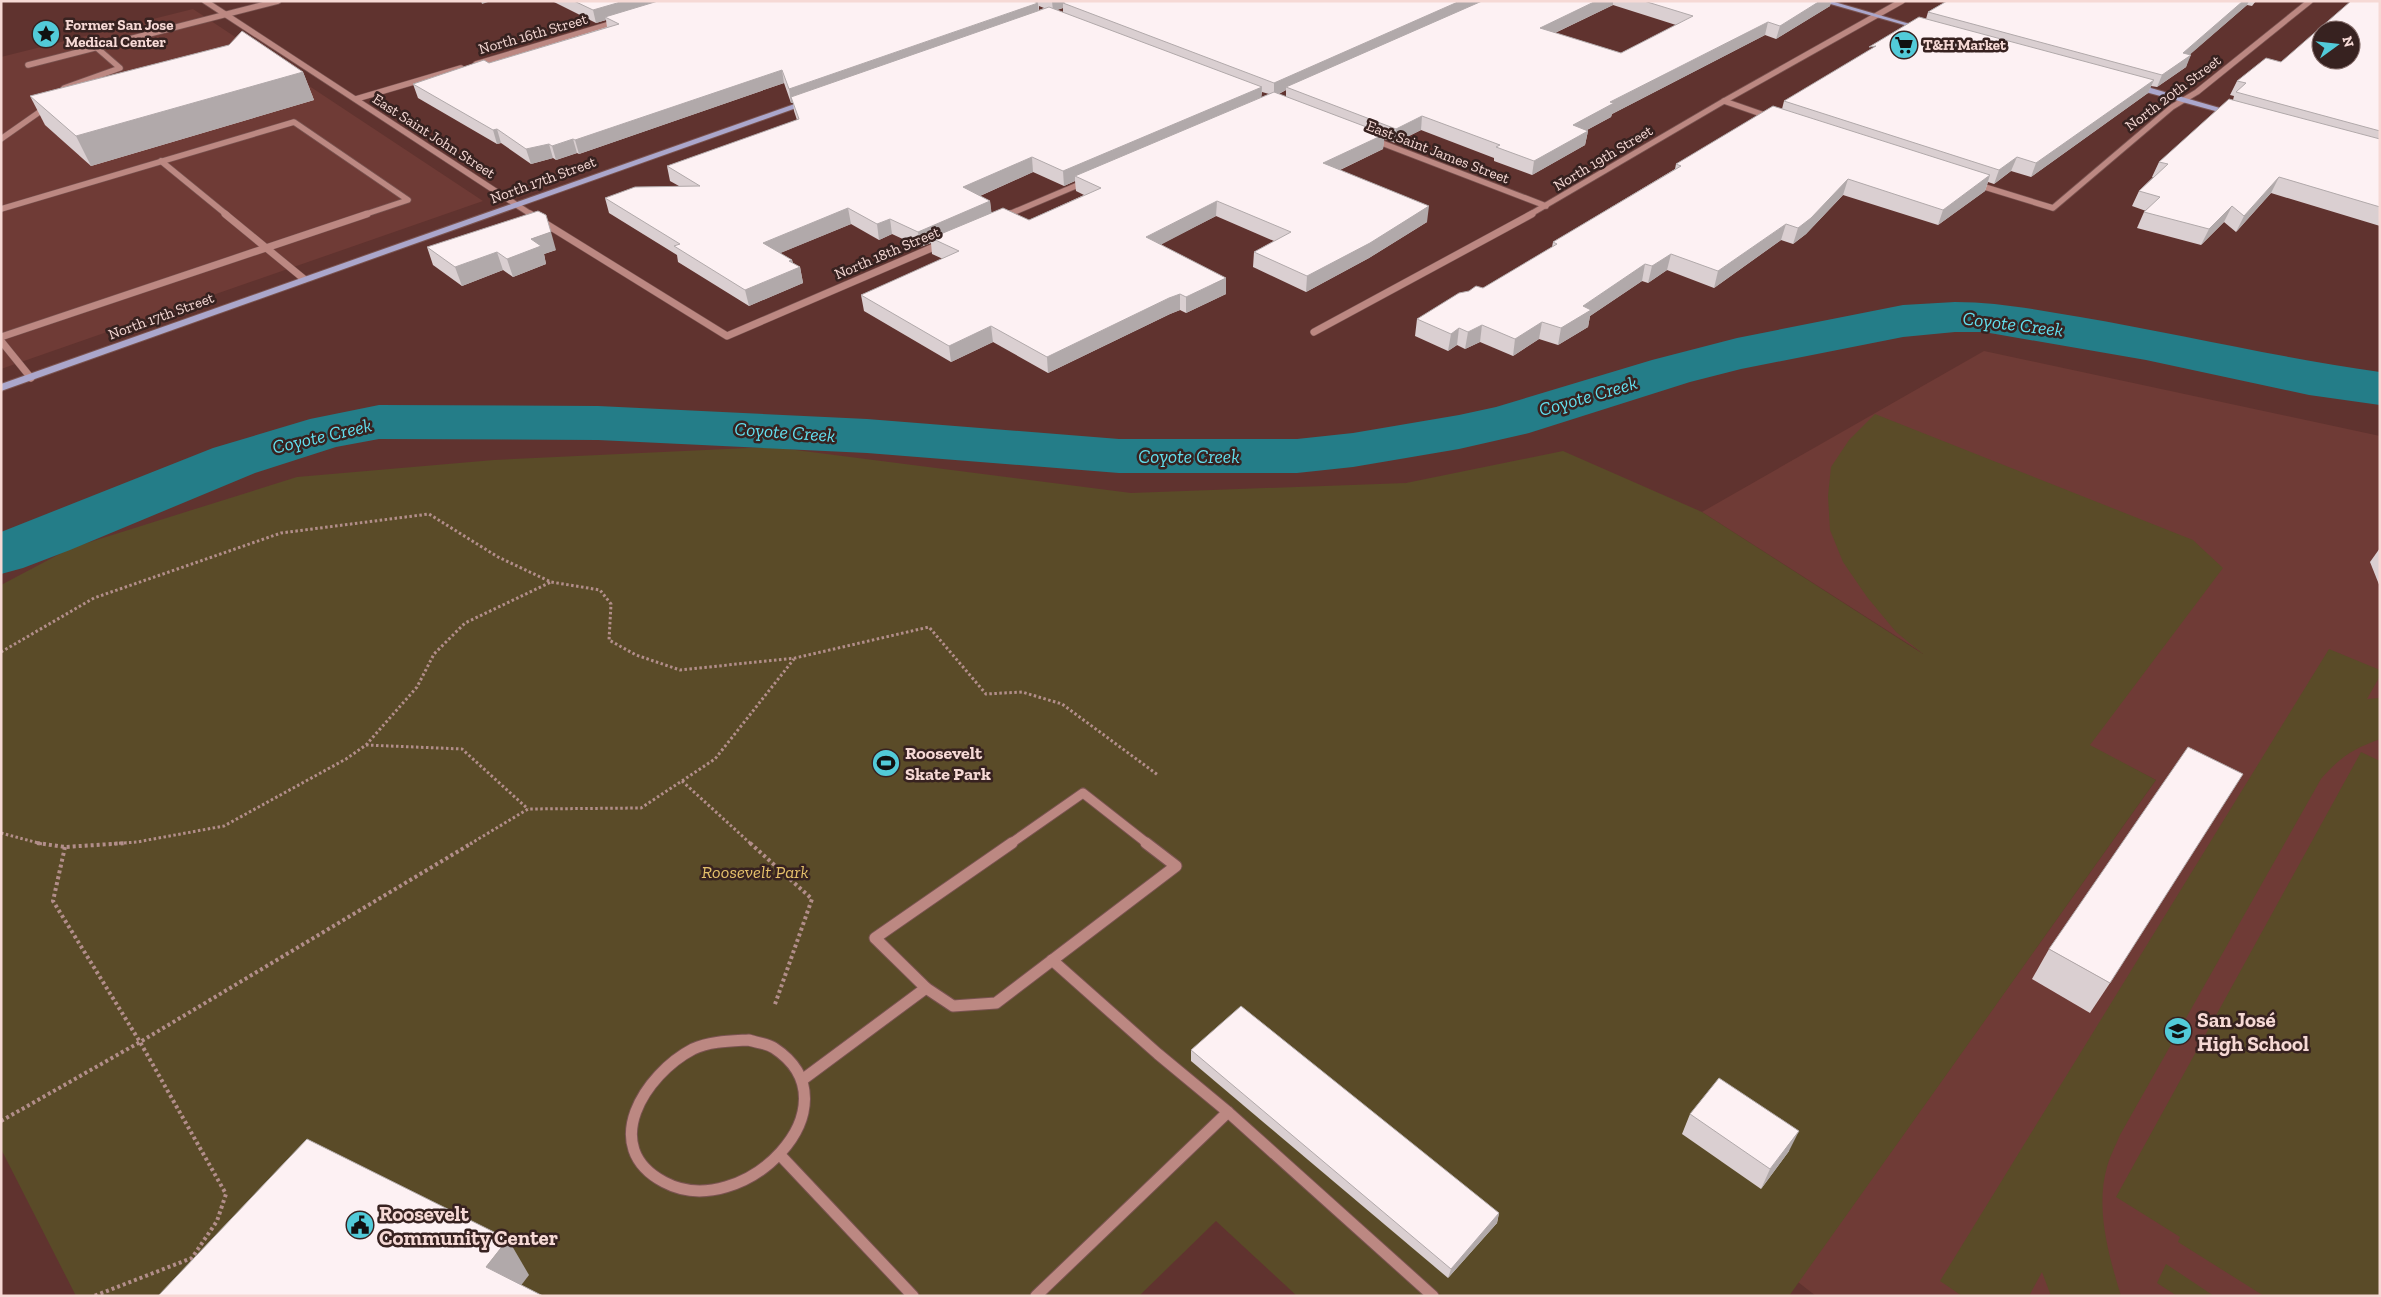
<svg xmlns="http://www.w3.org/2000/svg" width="2381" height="1297" viewBox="0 0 2381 1297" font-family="'Zilla Slab',serif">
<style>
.built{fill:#6f3b36}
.green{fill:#5a4b28}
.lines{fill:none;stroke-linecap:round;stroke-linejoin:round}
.river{fill:#247d88;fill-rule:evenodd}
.minor-far3-casing{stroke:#795350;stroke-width:7}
.minor-far2-casing{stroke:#795350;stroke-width:8}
.minor-far1-casing{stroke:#795350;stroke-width:11}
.minor-casing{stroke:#795350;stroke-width:13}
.major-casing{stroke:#795350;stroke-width:2}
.path-far1{stroke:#b28e8a;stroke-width:3;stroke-dasharray:2.5 2.5;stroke-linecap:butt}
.path{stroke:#b28e8a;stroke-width:4;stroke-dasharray:3 3;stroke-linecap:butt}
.minor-far3{stroke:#bc8882;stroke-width:5.5}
.minor-far2{stroke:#bc8882;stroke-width:7}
.minor-far1{stroke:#bc8882;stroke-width:9}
.minor{stroke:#bc8882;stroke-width:11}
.major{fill:#aba7cc;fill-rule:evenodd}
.wall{fill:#dacfd1;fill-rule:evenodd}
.shaded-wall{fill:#b1a9aa}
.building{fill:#fdf1f3;stroke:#b1a9aa;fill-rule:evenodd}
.labels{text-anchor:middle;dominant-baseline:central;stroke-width:5;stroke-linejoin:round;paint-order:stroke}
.far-poi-label{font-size:15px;font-weight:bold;fill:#f6d9d5;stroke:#372220;text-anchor:start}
.far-street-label{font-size:15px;fill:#f6d9d5;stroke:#372220}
.poi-label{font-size:18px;font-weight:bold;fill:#f6d9d5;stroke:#372220;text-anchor:start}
.park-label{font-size:18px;font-style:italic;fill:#e5c06b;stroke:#372220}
.water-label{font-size:19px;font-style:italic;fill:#62dfee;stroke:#372220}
.near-poi-label{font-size:21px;font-weight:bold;fill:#f6d9d5;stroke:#372220;text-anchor:start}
</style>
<rect width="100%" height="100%" fill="#60332f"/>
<g class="built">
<polygon points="193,9 483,201 1,369 1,57"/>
<polygon points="1984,351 2380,436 2380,1296 1816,1296 1798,1282 2156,780 1982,691 1702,512"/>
</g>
<g class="green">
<polygon points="1875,414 2193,540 2223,568 2090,745 2156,780 1789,1296 1297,1296 1216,1221 1139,1296 76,1296 1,1149 1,585 71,548 297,477 494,460 772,447 1131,493 1406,483 1563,451 1702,512 1923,654 1896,632 1867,597 1843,562 1830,530 1828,496 1831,467 1849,440"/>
<path d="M 2329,649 L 2380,670 L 2380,676 L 2367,699 L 2380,698 L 2380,739 C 2353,749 2340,757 2321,779 L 2120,1135 C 2116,1145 2110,1156 2107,1167 C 2095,1209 2109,1256 2121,1296 L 2051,1296 L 2042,1272 L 2029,1296 L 1962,1296 L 1940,1281 Z"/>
<polygon points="2361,752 2380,761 2380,1296 2264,1296 2178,1242 2180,1237 2116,1197"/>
<polygon points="2166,1264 2214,1296 2177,1296 2157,1283"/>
</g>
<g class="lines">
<path class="river" d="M 1955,302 C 1997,302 2038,310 2080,317 C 2180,334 2279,358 2380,372 L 2380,405 L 2309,395 L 2146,360 L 1984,332 L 1955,332 L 1903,337 L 1741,369 L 1690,382 L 1529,433 L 1459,449 L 1353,467 L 1297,473 L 1119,473 L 867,453 L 598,440 L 379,439 L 336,447 L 255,473 L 70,550 L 23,568 L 1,574 L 1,532 L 213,448 L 310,419 L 379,405 L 598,406 L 867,419 L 1119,439 L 1297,439 L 1353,433 L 1459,415 L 1496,407 L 1652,360 L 1737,338 L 1903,305 Z"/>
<defs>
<g id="minor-far3">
<polyline points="205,1 532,215"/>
<polyline points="476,64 617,22"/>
<polyline points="28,65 278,1"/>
<polyline points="62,91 64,88 120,68 97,48"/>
<polyline points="356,99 461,68"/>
<polyline points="1724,101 1770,117"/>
<polyline points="1,139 48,106"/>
<polyline points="1374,140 1546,206"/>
<polyline points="161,161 227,215"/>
<polyline points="1975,184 2053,208 2172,107 2197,92 2310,1"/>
<polyline points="1,209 294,122 408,200 363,215"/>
<polyline points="1007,215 1085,182"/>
<polyline points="1529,215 1724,101 1902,1"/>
</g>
<g id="minor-far2">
<polyline points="225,214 304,279"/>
<polyline points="530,214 727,336 941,244"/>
<polyline points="1003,217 1010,214"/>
<polyline points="1314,332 1532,214"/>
<polyline points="1,337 367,214"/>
<polyline points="1,341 31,378"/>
</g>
<polyline id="minor-far1" points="1010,844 1083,793 1148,844"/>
<g id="minor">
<polyline points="1012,843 875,938 926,988 953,1006 996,1003 1176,866 1146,843"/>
<polyline points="1052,960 1158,1054 1228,1112 1433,1296"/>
<path d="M 749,1040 C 757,1043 767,1043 774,1048 C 861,1105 742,1224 664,1182 C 598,1147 645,1074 693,1049 C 710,1041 731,1041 749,1040 Z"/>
<polyline points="802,1080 926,988"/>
<polyline points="780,1155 913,1296"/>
<polyline points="1036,1296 1228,1112"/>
</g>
<g id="major">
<polygon points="1820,1 1831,1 1927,29 1922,30"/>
<polygon points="2131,84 2137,84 2237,113 2230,115 2131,88"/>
<polygon points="806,100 813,102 1,391 1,384"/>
</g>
</defs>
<use href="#minor-far3" class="minor-far3-casing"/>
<use href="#minor-far2" class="minor-far2-casing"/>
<use href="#minor-far1" class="minor-far1-casing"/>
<use href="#minor" class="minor-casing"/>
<use href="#major" class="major-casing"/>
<g class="path-far1">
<polyline points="1,652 94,598 281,533 429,514 498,557 551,582 600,590 611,604 609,640 636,655 680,670 795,658 929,627 986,694 1022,692 1062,704 1158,775"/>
<polyline points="366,745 462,749 528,809"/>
<polyline points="682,781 751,844"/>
<polyline points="1,833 42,844"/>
<polyline points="109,844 137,842 224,826 346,759 366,745 417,687 434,654 465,623 551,582"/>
<polyline points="470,844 528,809 641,808 715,759 794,659"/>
</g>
<g class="path">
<polyline points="37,843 65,847 127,843"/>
<polyline points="750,843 812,899 774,1007"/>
<polyline points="65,847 53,901 140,1042 226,1194 217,1221 192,1258 94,1296"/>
<polyline points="1,1121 140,1042 472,843"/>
</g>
<use href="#minor-far3" class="minor-far3"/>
<use href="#minor-far2" class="minor-far2"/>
<use href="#minor-far1" class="minor-far1"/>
<use href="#minor" class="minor"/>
<use href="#major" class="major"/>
</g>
<g class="wall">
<path d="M 552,1 L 1831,1 L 1830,6 L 1776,39 L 1765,35 L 1612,114 L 1611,117 L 1587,130 L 1588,131 L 1585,145 L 1532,175 L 1494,161 L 1494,158 L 1421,130 L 1395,143 L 1384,139 L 1383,149 L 1340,170 L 1427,222 L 1369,258 L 1306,292 L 1253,267 L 1254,252 L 1274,241 L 1216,216 L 1161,244 L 1226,294 L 1186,313 L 1180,310 L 1170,314 L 1048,373 L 993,342 L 951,362 L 864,311 L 861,295 L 943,259 L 932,254 L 931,243 L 920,247 L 892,234 L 879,240 L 851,224 L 780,253 L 792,260 L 793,263 L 800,267 L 803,283 L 749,306 L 678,262 L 677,255 L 609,213 L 605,198 L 679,186 L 670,181 L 667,166 L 797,120 L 794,111 L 793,103 L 791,103 L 784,83 L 579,154 L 577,153 L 556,160 L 553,158 L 531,164 L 501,143 L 497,144 L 418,98 L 413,84 L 489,63 L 607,27 L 606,20 L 596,23 ZM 1613,5 L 1676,25 L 1621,53 L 1555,33 ZM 1039,6 L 1044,8 L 1039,10 ZM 1063,8 L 1063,12 L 1057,10 ZM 1286,90 L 1286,97 L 1279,94 ZM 1262,92 L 1269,94 L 1261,98 ZM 1033,172 L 1064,186 L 1075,181 L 1076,191 L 1084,195 L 1029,220 L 991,212 L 990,201 L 980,196 Z"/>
<polygon points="1947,1 2256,1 2252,6 2247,5 2190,54 2186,67 2157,87 2151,86 2148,93 2031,177 2011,171 1994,184 1988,182 1985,191 1938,225 1843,195 1806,234 1793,244 1781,240 1714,288 1667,270 1648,283 1642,281 1590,316 1588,327 1558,345 1539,339 1513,356 1480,342 1465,349 1457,345 1448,351 1415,336 1417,319 1483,288 1552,247 1553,242 1675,169 1676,164 1782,109 1784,101 1926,19 1928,12"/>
<polygon points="2380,1 2380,226 2271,193 2236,232 2224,222 2201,245 2137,228 2144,212 2146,211 2132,206 2139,191 2153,177 2152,177 2159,162 2233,100 2234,96 2230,95 2237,81 2281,62"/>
<polygon points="229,45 303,72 314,100 91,166 45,125 30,96"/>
<polygon points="427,247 556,250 544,254 546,264 513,277 503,270 462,286 433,265"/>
<polygon points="2380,548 2380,587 2370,562"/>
<polygon points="2049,949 2110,983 2090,1013 2032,979"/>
<polygon points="1191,1050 1499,1213 1497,1223 1448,1278 1191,1061"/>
<polygon points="1690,1114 1789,1151 1761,1189 1682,1134"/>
</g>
<g class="shaded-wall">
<polygon points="481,1 491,1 482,4"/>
<polygon points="624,1 671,1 605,17 606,20 596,23 593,10"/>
<polygon points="1052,1 1082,1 1063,3 1063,8 1053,11"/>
<polygon points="1460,1 1487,1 1286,87 1286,90 1274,96 1274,83"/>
<polygon points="1596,1 1613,1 1613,5 1538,41 1540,28"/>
<polygon points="1820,1 1831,1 1830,6 1776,39 1780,26"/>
<polygon points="2243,1 2249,1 2247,5 2186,58 2191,55 2186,67 2157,87 2162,75 2183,53"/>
<polygon points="1038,3 1039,16 791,97 793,103 791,103 789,89"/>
<polygon points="1768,22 1765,35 1612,114 1611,117 1570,139 1573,125 1610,102"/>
<polygon points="782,70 784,83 579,154 575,140"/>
<polygon points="303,72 314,100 91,166 76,136"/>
<polygon points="2154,80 2148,93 2031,177 2036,163"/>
<polygon points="1262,87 1261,102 1075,176 1075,181 1064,186 1063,171"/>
<polygon points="1422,116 1421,130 1395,143 1396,129"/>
<polygon points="497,129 501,143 497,144 493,130"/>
<polygon points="1588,131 1585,145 1532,175 1534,161"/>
<polygon points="1385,134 1383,149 1323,178 1323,163"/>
<polygon points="573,139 577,153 556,160 552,146"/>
<polygon points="549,144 553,158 531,164 526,149"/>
<polygon points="1032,157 1033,172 964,203 963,187"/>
<polygon points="2017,157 2011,171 1994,184 1999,170"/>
<polygon points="1990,175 1985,191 1938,225 1943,210"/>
<polygon points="2279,177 2271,193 2236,232 2244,216"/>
<polygon points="1848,179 1843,195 1806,234 1793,244 1798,228"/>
<polygon points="990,201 992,216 931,238 931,243 920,247 918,232"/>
<polygon points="1217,201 1216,216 1147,252 1146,237"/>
<polygon points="1429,206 1427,222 1369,258 1306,292 1307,276"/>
<polygon points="2232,206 2224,222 2201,245 2209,229"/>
<polygon points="848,208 851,224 766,259 763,243"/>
<polygon points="890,219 892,234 879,240 877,224"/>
<polygon points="1786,224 1781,240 1714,288 1718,271"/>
<polygon points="551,232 556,250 544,254 546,264 513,277 507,259 531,239"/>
<polygon points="497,252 503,270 462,286 455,267"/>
<polygon points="1671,254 1667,270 1648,283 1652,266"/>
<polygon points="792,260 794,269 800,267 803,283 749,306 745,290"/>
<polygon points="1645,264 1642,281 1590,316 1588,327 1558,345 1561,328 1583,306"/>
<polygon points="1226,278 1226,294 1186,313 1186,297"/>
<polygon points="1180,294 1180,310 1170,314 1048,373 1047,357 1169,298"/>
<polygon points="1542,322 1539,339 1513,356 1515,339"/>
<polygon points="1482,325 1480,342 1465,349 1468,332"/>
<polygon points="991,326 993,342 951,362 949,346"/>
<polygon points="1459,328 1457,345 1448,351 1451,334"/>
<polygon points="1799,1131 1789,1151 1761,1189 1770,1169"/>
<polygon points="1499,1213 1497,1223 1448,1278 1451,1269"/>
<polygon points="508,1239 529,1275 513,1296 486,1267"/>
</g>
<g class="building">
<polygon points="574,1 624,1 593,10"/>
<polygon points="658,1 1033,1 1038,3 789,89 782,70 575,140 573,139 552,146 549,144 526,149 497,129 493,130 413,84 484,60 489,63 619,24 605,17"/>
<polygon points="1066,1 1460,1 1274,83 1063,3"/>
<polygon points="1482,1 1596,1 1540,28 1621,53 1693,16 1644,1 1820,1 1780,26 1768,22 1610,102 1614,103 1573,125 1588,131 1534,161 1496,147 1500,145 1422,116 1396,129 1286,87"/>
<polygon points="1947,1 2243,1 2183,53 2191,55 2162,75 1928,12"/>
<path d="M 2351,1 L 2380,1 L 2380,131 L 2236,92 L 2246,83 L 2237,81 L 2266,58 L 2281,62 ZM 2321,30 L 2351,30 L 2351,60 L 2321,60 Z"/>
<polygon points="1049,7 1262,87 1063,171 1032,157 963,187 990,201 918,232 890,219 877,224 848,208 763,243 792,260 789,261 800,267 745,290 674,246 680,244 605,198 635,187 700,186 667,166 799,119 791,97"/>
<polygon points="1919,17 2154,80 2036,163 2017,157 1999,170 1784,101 1876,46 1869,47"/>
<polygon points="242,31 303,72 76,136 30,96 229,45"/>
<polygon points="1274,92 1385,134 1323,163 1429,206 1370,243 1307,276 1254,252 1291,232 1217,201 1146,237 1226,278 1186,297 1180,294 1169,298 1047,357 991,326 949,346 861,295 959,251 931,238 1003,208 1029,220 1101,188 1075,176"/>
<polygon points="2229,99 2380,139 2380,207 2279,177 2244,216 2232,206 2209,229 2144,212 2160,197 2139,191 2168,164 2159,162"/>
<polygon points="1773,106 1990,175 1943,210 1848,179 1811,218 1798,228 1786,224 1718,271 1671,254 1652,266 1645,264 1583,306 1591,310 1561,328 1542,322 1515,339 1482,325 1468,332 1459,328 1451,334 1417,319 1459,293 1469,291 1476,286 1483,288 1557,244 1553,242 1681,166 1676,164"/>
<polygon points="538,211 546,215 551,232 531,239 541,246 507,259 497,252 455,267 427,247"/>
<polygon points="2188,747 2243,774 2110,983 2049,949"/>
<polygon points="1241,1006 1499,1213 1451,1269 1191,1050"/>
<polygon points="1719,1078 1799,1131 1770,1169 1690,1114"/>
<polygon points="307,1139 508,1239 486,1267 543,1296 158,1296"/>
</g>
<defs>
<symbol id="sight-disc" viewBox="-11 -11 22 22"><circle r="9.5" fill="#52cbd9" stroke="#372220"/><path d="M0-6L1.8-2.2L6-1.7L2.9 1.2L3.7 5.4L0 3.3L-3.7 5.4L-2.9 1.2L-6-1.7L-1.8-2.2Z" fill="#111"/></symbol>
<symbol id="supermarket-disc" viewBox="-11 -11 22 22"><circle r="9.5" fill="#52cbd9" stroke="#372220"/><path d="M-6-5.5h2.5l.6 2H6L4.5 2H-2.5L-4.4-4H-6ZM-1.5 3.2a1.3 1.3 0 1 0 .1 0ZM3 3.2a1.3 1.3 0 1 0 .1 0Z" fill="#111"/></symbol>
<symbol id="stadium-disc" viewBox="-11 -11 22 22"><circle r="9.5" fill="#52cbd9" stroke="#372220"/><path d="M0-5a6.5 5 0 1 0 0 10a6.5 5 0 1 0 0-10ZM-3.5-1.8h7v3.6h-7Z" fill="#111"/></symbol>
<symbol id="school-disc" viewBox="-11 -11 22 22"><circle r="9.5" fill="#52cbd9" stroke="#372220"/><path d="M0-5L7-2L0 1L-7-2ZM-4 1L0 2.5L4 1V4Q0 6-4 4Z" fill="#111"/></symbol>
<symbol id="civic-disc" viewBox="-11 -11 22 22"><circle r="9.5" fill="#52cbd9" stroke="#372220"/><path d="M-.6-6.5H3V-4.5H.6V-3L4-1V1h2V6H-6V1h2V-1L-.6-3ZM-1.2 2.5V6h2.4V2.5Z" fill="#111"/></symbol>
</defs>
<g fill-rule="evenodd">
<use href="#sight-disc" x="30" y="18" width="32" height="32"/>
<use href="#supermarket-disc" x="1888" y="29" width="32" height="32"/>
<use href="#stadium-disc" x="870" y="747" width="32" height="32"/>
<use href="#school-disc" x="2162" y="1015" width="32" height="32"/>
<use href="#civic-disc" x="344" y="1209" width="32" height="32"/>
</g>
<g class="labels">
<g class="far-poi-label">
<text x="65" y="25">Former San Jose<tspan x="65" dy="17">Medical Center</tspan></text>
<text x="1923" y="45">T&amp;H Market</text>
</g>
<g class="far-street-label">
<text transform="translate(533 34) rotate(-16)">North 16th Street</text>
<text transform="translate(2173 93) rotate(-37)">North 20th Street</text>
<text transform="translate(434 136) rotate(33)">East Saint John Street</text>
<text transform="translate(1438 152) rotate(21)">East Saint James Street</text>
<text transform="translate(1603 158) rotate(-31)">North 19th Street</text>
<text transform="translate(543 180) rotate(-20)">North 17th Street</text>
<text transform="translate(887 253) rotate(-23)">North 18th Street</text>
<text transform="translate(161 316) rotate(-20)">North 17th Street</text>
</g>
<g class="poi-label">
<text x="905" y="753">Roosevelt<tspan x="905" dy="21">Skate Park</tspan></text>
</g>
<g class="park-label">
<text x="755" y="872">Roosevelt Park</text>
</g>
<g class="water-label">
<text transform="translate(2013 324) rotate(7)">Coyote Creek</text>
<text transform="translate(1588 396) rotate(-16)">Coyote Creek</text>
<text transform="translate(785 432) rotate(4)">Coyote Creek</text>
<text transform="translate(322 436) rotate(-13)">Coyote Creek</text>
<text x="1189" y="456">Coyote Creek</text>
</g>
<g class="near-poi-label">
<text x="2197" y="1019">San José<tspan x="2197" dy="24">High School</tspan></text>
<text x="379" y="1213">Roosevelt<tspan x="379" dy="24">Community Center</tspan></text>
</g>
</g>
<rect width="2381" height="1297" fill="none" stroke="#f6d9d5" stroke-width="5"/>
<g transform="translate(2336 45) rotate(75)"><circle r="24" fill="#372220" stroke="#836b68"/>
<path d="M0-4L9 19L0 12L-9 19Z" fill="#52cbd9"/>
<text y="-8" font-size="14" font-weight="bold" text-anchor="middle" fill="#f6d9d5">N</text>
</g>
</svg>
